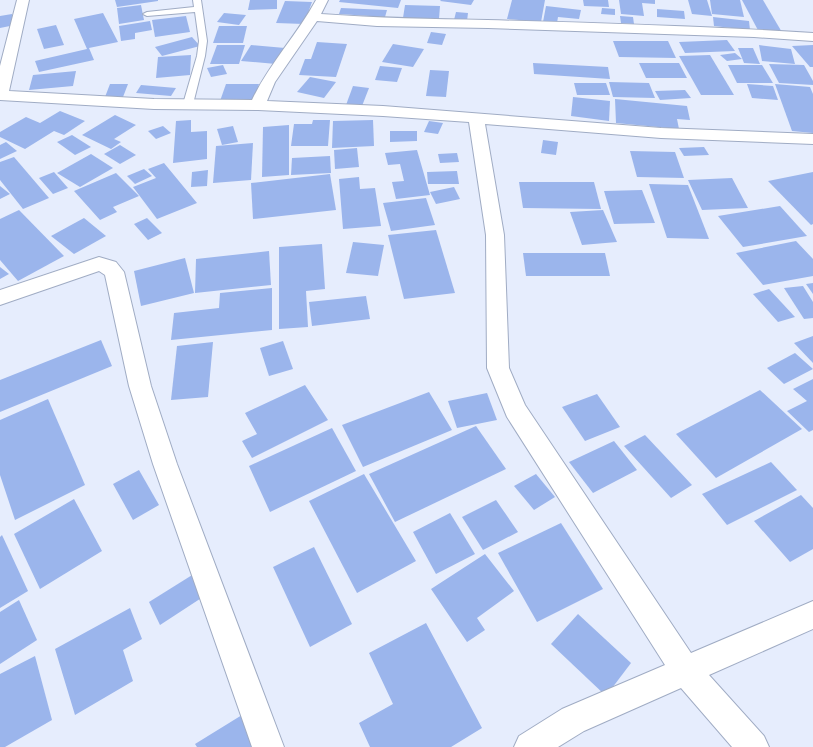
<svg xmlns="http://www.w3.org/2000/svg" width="813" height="747" viewBox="0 0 813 747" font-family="'Open Sans',sans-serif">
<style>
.building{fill:#9bb5ec}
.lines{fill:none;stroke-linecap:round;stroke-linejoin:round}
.lane-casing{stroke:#a0acc4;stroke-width:2}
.street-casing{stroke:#a0acc4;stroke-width:2}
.lane{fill:#fff;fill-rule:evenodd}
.street{fill:#fff;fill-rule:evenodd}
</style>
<rect width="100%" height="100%" fill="#e6edfd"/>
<g class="building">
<polygon points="115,0 158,0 158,1 117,7"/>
<polygon points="250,0 277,0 277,9 248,10"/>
<polygon points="340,0 401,0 398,8 339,2"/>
<polygon points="441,0 474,0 471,5 440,1"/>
<polygon points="512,0 545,0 541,22 507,19"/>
<polygon points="583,0 608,0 609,7 584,6"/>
<polygon points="619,0 655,0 655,4 642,3 644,16 621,14"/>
<polygon points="688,0 707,0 712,16 692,14"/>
<polygon points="710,0 740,0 744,17 712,14"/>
<polygon points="742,0 763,0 783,34 760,34"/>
<polygon points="285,1 312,2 304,24 276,23"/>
<polygon points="141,5 144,20 119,24 117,8"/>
<polygon points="405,5 440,6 439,19 403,18"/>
<polygon points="546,6 581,10 579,19 558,17 557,23 543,22"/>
<polygon points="341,8 387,10 385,17 339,14"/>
<polygon points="602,8 615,9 615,15 601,14"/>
<polygon points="657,9 684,11 685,19 657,17"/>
<polygon points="456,12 468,13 467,21 454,20"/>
<polygon points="103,13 118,42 89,48 94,60 39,72 35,61 87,49 74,19"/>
<polygon points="224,13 246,15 239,25 217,22"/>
<polygon points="12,14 15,25 0,28 0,16"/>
<polygon points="186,16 190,32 155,37 152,20"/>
<polygon points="620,16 633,17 634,24 621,23"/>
<polygon points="713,17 749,21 750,30 714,26"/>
<polygon points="150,21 152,30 135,33 135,39 121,41 119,26"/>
<polygon points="56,25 64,45 44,49 37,29"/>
<polygon points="219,26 247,26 243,43 213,43"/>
<polygon points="431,32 446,34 442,45 427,43"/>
<polygon points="192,37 200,46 162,56 155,47"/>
<polygon points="727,40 735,51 685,53 679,42"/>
<polygon points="613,41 668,41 676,58 619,57"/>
<polygon points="317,42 347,44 336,77 299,75 305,59 311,59"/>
<polygon points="393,44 424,49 413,67 382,62"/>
<polygon points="217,45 245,45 239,64 210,64"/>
<polygon points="251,45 285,48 276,64 241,61"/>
<polygon points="759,45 791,49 795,64 762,61"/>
<polygon points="813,45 813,67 810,67 792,46"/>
<polygon points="738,48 753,48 760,64 744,63"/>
<polygon points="735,53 742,59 727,61 720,55"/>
<polygon points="191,55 190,75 156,78 158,57"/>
<polygon points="710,55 734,95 701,95 679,56"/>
<polygon points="533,63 608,67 610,79 534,74"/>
<polygon points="639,63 679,63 687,78 646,78"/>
<polygon points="769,64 804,65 813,81 813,85 779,83"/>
<polygon points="223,65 227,74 211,77 207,68"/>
<polygon points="728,65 762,65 773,83 737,83"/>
<polygon points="380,66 402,68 397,82 375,80"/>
<polygon points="430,70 449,71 446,97 426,96"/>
<polygon points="76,71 73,86 29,90 33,75"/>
<polygon points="310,77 336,82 324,98 297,92"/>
<polygon points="609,82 649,83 655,98 613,97"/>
<polygon points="574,83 606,83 610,95 577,95"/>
<polygon points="110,84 128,84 123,97 105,97"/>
<polygon points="226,84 259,84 254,101 220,101"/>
<polygon points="747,84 773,86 778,100 752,98"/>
<polygon points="775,84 810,87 813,94 813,133 792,131"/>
<polygon points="141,85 176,88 171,96 136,93"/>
<polygon points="353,86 369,88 362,106 346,105"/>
<polygon points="685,90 691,98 660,100 655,91"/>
<polygon points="573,97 610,101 609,121 571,116"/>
<polygon points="615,99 687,106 690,120 677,119 679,129 616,123"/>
<polygon points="60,111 85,121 64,135 54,131 25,149 0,137 0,132 26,117 40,123"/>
<polygon points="115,115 136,125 114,139 121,142 111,149 82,135"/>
<polygon points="191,120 191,132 207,131 207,159 173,163 176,121"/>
<polygon points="313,120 330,120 328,146 291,146 294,124 312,124"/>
<polygon points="373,120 374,146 332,148 333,121"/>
<polygon points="429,121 443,123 438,134 424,132"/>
<polygon points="289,125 289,175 262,177 263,127"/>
<polygon points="163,126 171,133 156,139 148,131"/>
<polygon points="233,126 238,142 222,145 217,129"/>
<polygon points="390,131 417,131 417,141 390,142"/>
<polygon points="72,135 91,147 75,155 57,142"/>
<polygon points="543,140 558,142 556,155 541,153"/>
<polygon points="6,142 17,151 0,159 0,145"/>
<polygon points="253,143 251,180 213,183 216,146"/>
<polygon points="120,145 136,155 120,164 104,154"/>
<polygon points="704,147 709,155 684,156 679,148"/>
<polygon points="357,148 359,167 335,169 334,150"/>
<polygon points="417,150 430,195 396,199 392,182 404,181 400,164 388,165 385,153"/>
<polygon points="630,151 675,152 684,178 637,177"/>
<polygon points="457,153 459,162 440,163 438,154"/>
<polygon points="91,154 113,168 80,187 57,173"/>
<polygon points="330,156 331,173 291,175 292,158"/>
<polygon points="14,157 49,198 23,209 0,180 0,162"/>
<polygon points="164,163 197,203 157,219 133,187 156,178 148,169"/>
<polygon points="144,169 152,176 135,184 127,176"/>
<polygon points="208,170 207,186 191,187 192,172"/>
<polygon points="457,171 459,184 428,184 427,172"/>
<polygon points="54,172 68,188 53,194 39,178"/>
<polygon points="813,172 813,224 811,225 768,181"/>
<polygon points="116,173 139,196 113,207 117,212 100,220 74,191"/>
<polygon points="330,174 336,210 253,219 251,183"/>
<polygon points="359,177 360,189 375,188 381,226 343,229 339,179"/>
<polygon points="732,178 748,208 702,210 688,180"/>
<polygon points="519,182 594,182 601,209 523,208"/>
<polygon points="649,184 688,185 709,239 667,238"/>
<polygon points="0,186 10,194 0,199"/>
<polygon points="454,187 460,199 436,204 430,192"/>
<polygon points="642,190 655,223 614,224 604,191"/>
<polygon points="426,198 435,225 391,231 383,203"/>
<polygon points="780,206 807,236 743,247 718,216"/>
<polygon points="19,210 64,256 18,281 0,260 0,219"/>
<polygon points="603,210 617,242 582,245 570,212"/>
<polygon points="84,218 106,236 74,254 51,236"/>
<polygon points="147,218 162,233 148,240 134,224"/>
<polygon points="436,230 455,293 404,299 388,235"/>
<polygon points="796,241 813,259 813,276 763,285 736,253"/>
<polygon points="353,242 384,245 378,276 346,273"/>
<polygon points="322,244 325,289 306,291 308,327 279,329 279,247"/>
<polygon points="269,251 271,285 195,293 196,259"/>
<polygon points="523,253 605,253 610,276 526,276"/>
<polygon points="185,258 194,293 141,306 134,271"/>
<polygon points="0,267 9,274 0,279"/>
<polygon points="813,283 813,294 806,284"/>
<polygon points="803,286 813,302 813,318 804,319 784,288"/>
<polygon points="272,288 272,330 171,340 174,313 219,308 220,293"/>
<polygon points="769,289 795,317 778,322 753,294"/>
<polygon points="366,296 370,319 312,326 309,302"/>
<polygon points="813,336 813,363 794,343"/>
<polygon points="101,340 112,366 0,412 0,380"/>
<polygon points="283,341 293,369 269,376 260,348"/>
<polygon points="213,342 208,397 171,400 177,346"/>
<polygon points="795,353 813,369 784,384 767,368"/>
<polygon points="813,379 813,430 809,432 787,411 807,401 793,389"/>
<polygon points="305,385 328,420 252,458 242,441 257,434 245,413"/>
<polygon points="760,390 802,429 716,478 676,434"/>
<polygon points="429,392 452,430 363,467 342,425"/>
<polygon points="487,393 497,420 457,428 448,401"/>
<polygon points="597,394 620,427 585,441 562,407"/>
<polygon points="48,399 85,485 15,520 0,475 0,420"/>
<polygon points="476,426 506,469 395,522 369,474"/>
<polygon points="332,428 356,471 270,512 249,466"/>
<polygon points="645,435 692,485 671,498 624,446"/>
<polygon points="614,441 637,470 593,493 569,462"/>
<polygon points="771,462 797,490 727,525 702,494"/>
<polygon points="139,470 159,505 133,520 113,484"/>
<polygon points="364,474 416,561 357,593 309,501"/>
<polygon points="536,474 555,497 534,510 514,486"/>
<polygon points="801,495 813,508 813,549 790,562 754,521"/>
<polygon points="74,499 102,551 40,589 14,534"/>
<polygon points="496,500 518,532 483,550 462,517"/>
<polygon points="450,513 475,554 436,574 413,532"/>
<polygon points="561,523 603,589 537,622 498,553"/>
<polygon points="2,535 28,591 0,608 0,537"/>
<polygon points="314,547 352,624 310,647 273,567"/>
<polygon points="485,554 514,591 477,618 485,630 467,642 431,589"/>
<polygon points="197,572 209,593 160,625 149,602"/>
<polygon points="19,600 37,640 0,664 0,612"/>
<polygon points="130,608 142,639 123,650 133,681 75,715 55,649"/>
<polygon points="578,614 631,663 606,696 551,644"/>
<polygon points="426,623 482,728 451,747 370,747 359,723 393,704 369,653"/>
<polygon points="35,656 52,720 5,747 0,747 0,674"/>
<polygon points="242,715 254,747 197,747 195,744"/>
</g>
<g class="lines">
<defs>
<polygon id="lane" points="193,0 201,0 207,41 205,56 193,104 188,107 183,104 197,56 199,41 195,12 147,16 143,14 147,12 194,7"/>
<g id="street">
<path d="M 17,0 L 29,0 L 9,91 L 154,99 L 252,100 C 269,64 297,35 316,0 L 328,0 L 321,14 C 377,18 432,19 487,20 C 596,23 705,26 813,33 L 813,41 L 754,37 L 488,28 L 377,26 L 317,21 L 275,82 L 267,101 L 383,106 L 661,128 L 813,134 L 813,144 L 661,138 L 485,124 L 504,235 L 509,368 L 525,405 L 691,653 L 813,601 L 813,629 L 709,675 L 764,736 L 769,747 L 732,747 L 681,688 L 584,731 L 558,747 L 514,747 L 519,736 L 562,709 L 665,665 L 507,417 L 487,368 L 486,235 L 469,122 L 383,116 L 258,110 L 154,109 L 0,100 L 0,66 Z"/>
<polygon points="99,257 116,262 124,272 151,386 177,464 284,747 252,747 153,464 129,386 105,275 99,271 0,305 0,290"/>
</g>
</defs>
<use href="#lane" class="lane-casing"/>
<use href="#street" class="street-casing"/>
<use href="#lane" class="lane"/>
<use href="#street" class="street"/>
</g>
</svg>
